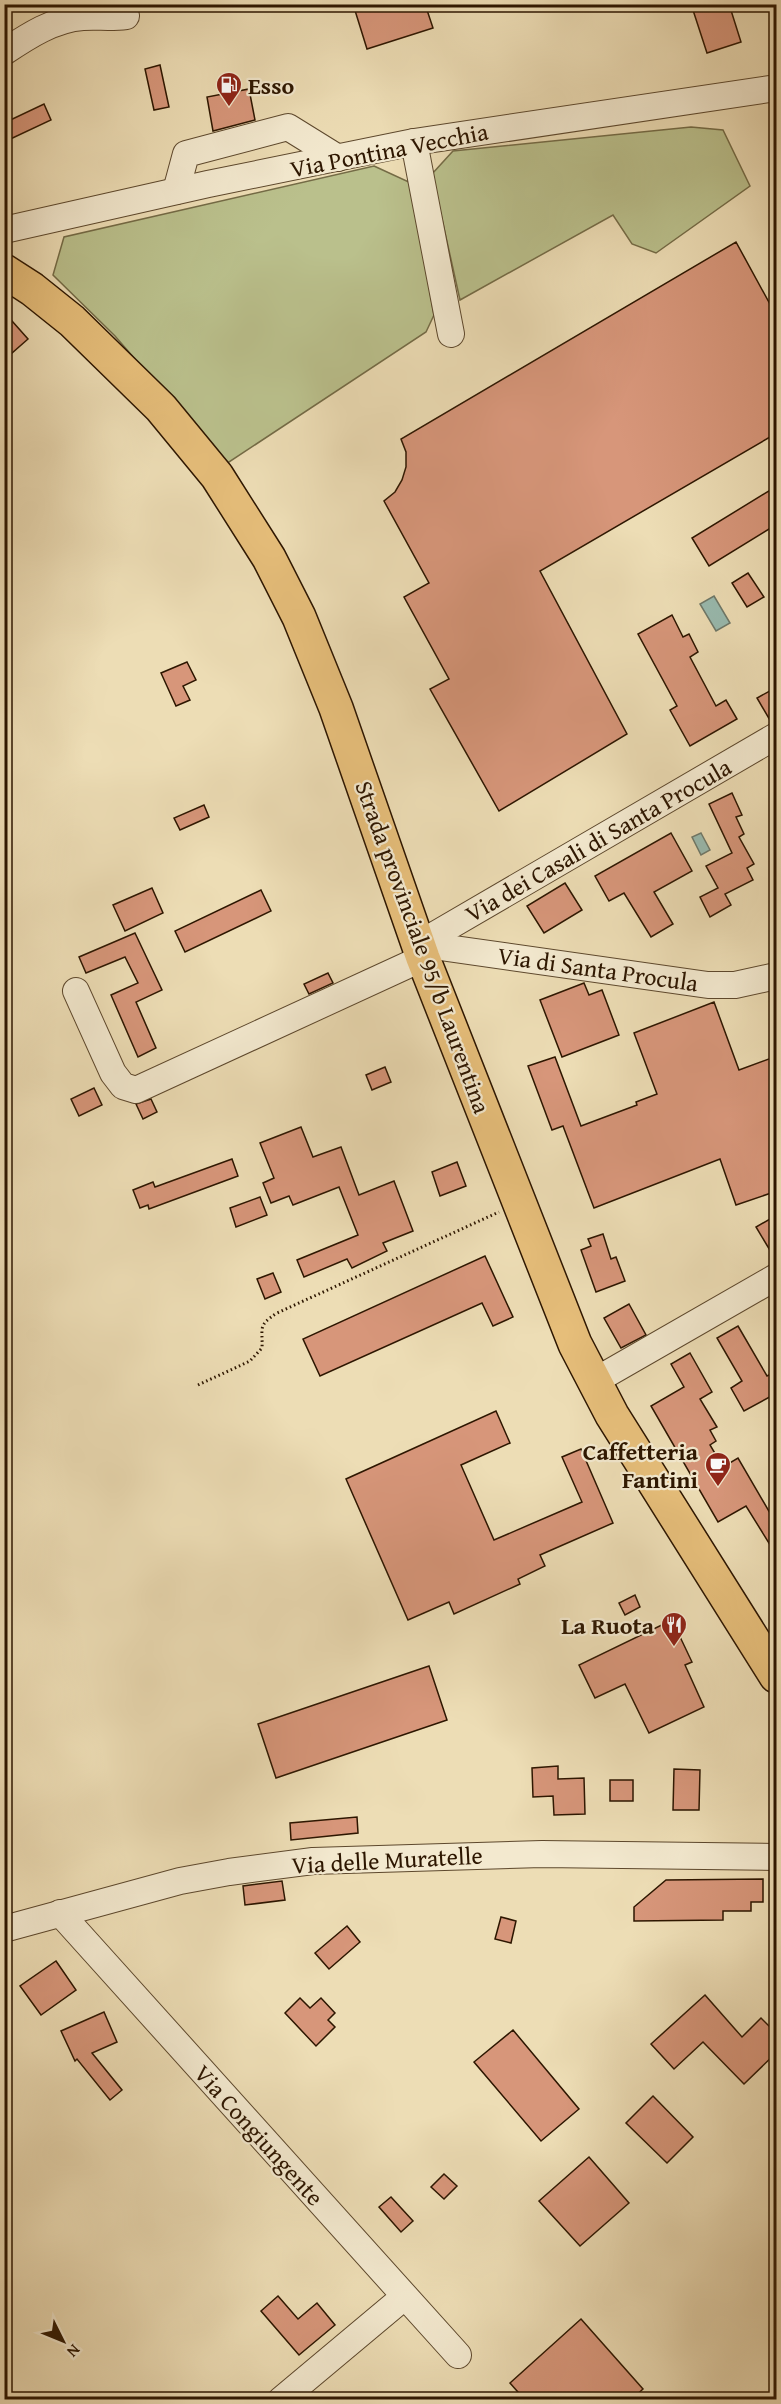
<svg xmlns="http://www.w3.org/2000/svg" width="781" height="2404" viewBox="0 0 781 2404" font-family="'Gentium Book Plus',serif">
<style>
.green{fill:#bac08c;stroke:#746b46;stroke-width:1.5}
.water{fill:#99bbb0;stroke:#6e796a;stroke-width:1.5}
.building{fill:#d7967a;stroke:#2d1600;stroke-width:1.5}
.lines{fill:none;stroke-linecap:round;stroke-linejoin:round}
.minor-casing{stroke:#5d482d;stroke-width:28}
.major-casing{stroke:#2d1600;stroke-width:36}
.path{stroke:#2d1600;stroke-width:3;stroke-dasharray:1.5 3;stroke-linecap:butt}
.minor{stroke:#f3e9cf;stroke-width:26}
.major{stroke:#e6be7a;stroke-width:33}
.labels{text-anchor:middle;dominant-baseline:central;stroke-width:4.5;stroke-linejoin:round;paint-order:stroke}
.poi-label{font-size:24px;font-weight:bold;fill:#2d1600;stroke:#f3e9cf;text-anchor:end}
.street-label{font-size:24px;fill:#2d1600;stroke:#f3e9cf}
</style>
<rect width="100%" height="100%" fill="#edddb5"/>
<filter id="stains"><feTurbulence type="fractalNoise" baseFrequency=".00333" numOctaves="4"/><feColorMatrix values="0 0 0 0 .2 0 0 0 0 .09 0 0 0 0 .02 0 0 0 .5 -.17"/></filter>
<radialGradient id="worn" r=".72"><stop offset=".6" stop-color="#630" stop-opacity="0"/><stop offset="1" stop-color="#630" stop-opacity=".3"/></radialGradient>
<g class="green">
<polygon points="691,127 723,130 750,186 656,253 632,244 613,215 460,300 432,174 453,151"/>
<polygon points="374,166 411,183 434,315 426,332 226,464 115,336 53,275 64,237"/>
</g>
<g class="water">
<polygon points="714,596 730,623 716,631 700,604"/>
<polygon points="701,833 710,850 701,855 692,837"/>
</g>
<g class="building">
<polygon points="353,4 425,4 433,28 367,49"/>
<polygon points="691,4 729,4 741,42 707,53"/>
<polygon points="160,65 169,107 154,110 145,69"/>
<polygon points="249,89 255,120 213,131 207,97"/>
<polygon points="44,104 51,120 4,142 4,123"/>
<polygon points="736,242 777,317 777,433 540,571 627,734 499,811 430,689 449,679 404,597 429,583 384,501 395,492 402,480 406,467 406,452 401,439"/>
<polygon points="4,312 28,339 4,360"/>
<polygon points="777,486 777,524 709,566 692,538"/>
<polygon points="748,573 764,597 747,607 732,583"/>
<polygon points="672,615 683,637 689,634 698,652 690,657 716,706 726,700 737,719 690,746 670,710 677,706 638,634"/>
<polygon points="187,662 196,680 183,686 190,700 176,706 161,673"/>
<polygon points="777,687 777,721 771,722 757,698"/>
<polygon points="732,793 742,815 736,817 744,834 739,837 754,864 747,868 753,880 725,894 731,905 710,917 700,897 718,888 706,866 732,853 709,804"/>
<polygon points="204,805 209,817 180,830 174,818"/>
<polygon points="671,833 692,871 654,892 673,924 651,937 624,893 609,901 595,876"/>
<polygon points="565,883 582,910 544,933 527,906"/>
<polygon points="152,888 163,913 125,931 113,905"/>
<polygon points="261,890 271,911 185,952 175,931"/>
<polygon points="135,933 162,990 136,1002 156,1048 138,1057 111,995 138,983 125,957 86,973 79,957"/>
<polygon points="328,973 333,983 309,994 304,984"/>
<polygon points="584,983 589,995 602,990 619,1035 562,1057 540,1000"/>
<polygon points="714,1002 739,1070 777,1056 777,1191 736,1205 720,1159 594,1208 563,1126 552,1130 528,1066 555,1057 581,1126 637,1105 636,1102 657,1094 634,1033"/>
<polygon points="385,1067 391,1082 372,1090 366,1075"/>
<polygon points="94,1088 102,1105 79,1116 71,1099"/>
<polygon points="151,1099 157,1112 143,1119 136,1104"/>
<polygon points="301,1127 313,1157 341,1147 359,1195 394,1181 413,1231 383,1243 387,1251 352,1268 347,1259 304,1277 297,1260 358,1235 339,1187 293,1205 289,1196 271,1203 263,1183 274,1178 260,1143"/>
<polygon points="232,1159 238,1176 149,1209 148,1205 140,1208 133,1190 153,1182 155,1187"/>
<polygon points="457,1162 466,1186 440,1196 432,1172"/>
<polygon points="260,1197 267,1215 236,1227 230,1208"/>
<polygon points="777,1215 777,1262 756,1227"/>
<polygon points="603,1234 611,1259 616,1257 625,1281 596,1292 581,1250 591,1246 588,1239"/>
<polygon points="485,1256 513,1317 493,1326 482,1303 320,1376 303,1339"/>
<polygon points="273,1273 281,1292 265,1299 257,1279"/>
<polygon points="629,1304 646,1335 621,1348 604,1318"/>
<polygon points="738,1326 767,1376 777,1371 777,1393 744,1411 731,1388 742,1381 717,1338"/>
<polygon points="690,1353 712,1392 700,1399 717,1427 710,1430 716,1441 710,1445 723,1467 738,1458 777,1525 777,1556 746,1506 718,1522 651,1406 684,1387 671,1364"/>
<polygon points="496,1411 510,1443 461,1465 494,1540 582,1502 562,1457 581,1449 613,1523 540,1555 545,1566 518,1579 520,1584 454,1614 449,1602 408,1620 346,1479"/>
<polygon points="635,1595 640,1607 625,1615 619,1603"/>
<polygon points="672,1620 692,1662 685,1665 704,1707 649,1733 625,1684 595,1698 579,1665"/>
<polygon points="429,1666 447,1720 276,1778 258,1724"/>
<polygon points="558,1766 558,1779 584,1778 585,1814 554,1815 553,1796 533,1797 532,1768"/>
<polygon points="674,1769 700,1770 699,1810 673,1810"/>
<rect x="610" y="1780" width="23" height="21"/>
<polygon points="357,1817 358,1833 291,1840 290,1823"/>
<polygon points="763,1879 763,1902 751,1902 751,1911 723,1911 723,1920 634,1921 634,1907 666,1880"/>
<polygon points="282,1881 285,1900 245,1905 243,1886"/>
<polygon points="501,1917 516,1921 511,1943 495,1939"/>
<polygon points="347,1926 360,1942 329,1969 315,1953"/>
<polygon points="56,1961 76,1990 41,2015 20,1986"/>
<polygon points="705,1995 742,2037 761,2018 777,2034 777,2052 744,2084 703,2042 674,2069 651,2044"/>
<polygon points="300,1998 310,2008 321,1998 335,2013 328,2020 335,2027 316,2046 285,2013"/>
<polygon points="104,2012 117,2042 92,2053 122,2090 110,2100 77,2059 75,2061 61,2031"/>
<polygon points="513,2030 579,2109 541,2141 474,2062"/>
<polygon points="653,2096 693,2137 667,2163 626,2123"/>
<polygon points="589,2157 629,2203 580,2246 539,2201"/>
<polygon points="444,2174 457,2186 444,2199 431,2187"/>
<polygon points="391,2197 413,2221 401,2232 379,2207"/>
<polygon points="278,2296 298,2319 317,2303 335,2325 299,2355 261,2311"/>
<polygon points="581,2319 643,2389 631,2400 525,2400 510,2383"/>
</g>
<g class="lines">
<defs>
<g id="minor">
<path d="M 4,52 C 28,36 54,19 83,17 C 97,16 111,18 126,16"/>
<polyline points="414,142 451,334"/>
<polyline points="176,191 186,154 288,127 338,158"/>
<polyline points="4,230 208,184 414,142 776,88"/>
<polyline points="419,944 776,736"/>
<polyline points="419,944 708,985 735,985 776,976"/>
<polyline points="76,991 113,1073 123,1086 136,1090 423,958"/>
<polyline points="593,1382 776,1277"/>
<polyline points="60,1913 458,2355"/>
<polyline points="4,1929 180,1881 229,1872 313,1861 542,1854 776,1857"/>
<polyline points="281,2400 404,2297"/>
</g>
<polyline id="major" points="4,271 32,289 72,321 161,408 217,476 269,558 299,617 336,708 423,958 575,1344 612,1415 776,1676"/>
</defs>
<use href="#minor" class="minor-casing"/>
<use href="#major" class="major-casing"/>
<path class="path" d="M 198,1385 L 250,1361 L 262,1348 C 263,1328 257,1326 277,1313 L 499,1212"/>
<use href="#minor" class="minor"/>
<use href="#major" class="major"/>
</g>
<defs>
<symbol id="fuel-pin" viewBox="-11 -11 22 30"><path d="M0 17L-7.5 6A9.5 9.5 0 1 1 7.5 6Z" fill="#8f2418" stroke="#f3e9cf"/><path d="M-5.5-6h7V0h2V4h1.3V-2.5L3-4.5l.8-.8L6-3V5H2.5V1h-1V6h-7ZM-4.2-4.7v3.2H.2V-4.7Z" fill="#fff"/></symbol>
<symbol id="cafe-pin" viewBox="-11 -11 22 30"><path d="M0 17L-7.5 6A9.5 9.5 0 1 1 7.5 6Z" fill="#8f2418" stroke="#f3e9cf"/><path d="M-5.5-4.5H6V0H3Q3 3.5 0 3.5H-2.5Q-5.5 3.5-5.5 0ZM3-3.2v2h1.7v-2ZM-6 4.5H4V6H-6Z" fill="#fff"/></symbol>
<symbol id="restaurant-pin" viewBox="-11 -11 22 30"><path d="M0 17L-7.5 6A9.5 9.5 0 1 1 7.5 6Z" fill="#8f2418" stroke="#f3e9cf"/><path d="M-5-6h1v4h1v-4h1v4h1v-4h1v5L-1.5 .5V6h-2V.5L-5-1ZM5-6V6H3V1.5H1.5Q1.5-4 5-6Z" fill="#fff"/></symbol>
</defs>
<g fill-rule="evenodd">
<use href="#fuel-pin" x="214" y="70" width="30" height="40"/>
<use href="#cafe-pin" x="703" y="1450" width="30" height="40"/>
<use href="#restaurant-pin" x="659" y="1610" width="30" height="40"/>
</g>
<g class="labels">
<g class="poi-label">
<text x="248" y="85" text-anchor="start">Esso</text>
<text x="698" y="1451">Caffetteria<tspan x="698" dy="28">Fantini</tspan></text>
<text x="654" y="1625">La Ruota</text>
</g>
<g class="street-label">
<text transform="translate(389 150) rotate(-11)">Via Pontina Vecchia</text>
<text transform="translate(598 840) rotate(-30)">Via dei Casali di Santa Procula</text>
<text transform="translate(423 947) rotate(70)">Strada provinciale 95/b Laurentina</text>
<text transform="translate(598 969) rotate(8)">Via di Santa Procula</text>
<text transform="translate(387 1860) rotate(-3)">Via delle Muratelle</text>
<text transform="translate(259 2135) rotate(48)">Via Congiungente</text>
</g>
</g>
<rect width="781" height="2404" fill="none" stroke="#edddb5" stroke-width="24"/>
<rect x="6" y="6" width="769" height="2392" fill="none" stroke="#2d1600" stroke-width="3"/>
<rect x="12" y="12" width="757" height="2380" fill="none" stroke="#2d1600" stroke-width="1.5"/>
<g transform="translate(63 2341) rotate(133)" stroke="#f3e9cf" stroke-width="4.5" paint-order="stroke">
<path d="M0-4.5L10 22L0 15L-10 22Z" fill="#2d1600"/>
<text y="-9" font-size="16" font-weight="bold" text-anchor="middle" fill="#2d1600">N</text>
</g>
<rect width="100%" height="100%" filter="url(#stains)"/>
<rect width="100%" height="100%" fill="url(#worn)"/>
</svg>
